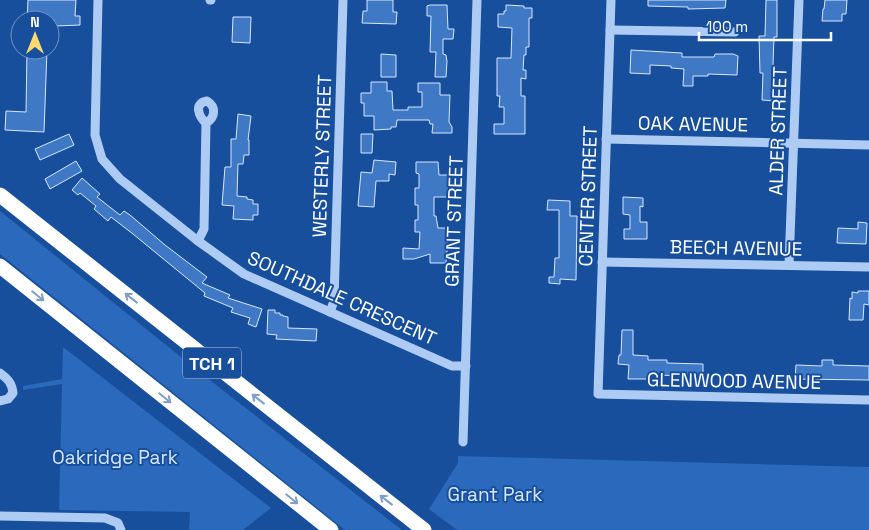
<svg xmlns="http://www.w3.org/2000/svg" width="869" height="530" viewBox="0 0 869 530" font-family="'Space Grotesk',sans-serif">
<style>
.green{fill:#2a69bb}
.building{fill:#3f78c4;stroke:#d6e7fd}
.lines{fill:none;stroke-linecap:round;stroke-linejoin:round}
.minor{stroke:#aeccf3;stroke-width:9}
.highway{stroke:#fff;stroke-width:15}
.oneway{stroke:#7f9ec9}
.labels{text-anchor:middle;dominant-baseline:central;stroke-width:4;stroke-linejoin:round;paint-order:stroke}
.shield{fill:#174f9d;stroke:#b9cae2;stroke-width:1}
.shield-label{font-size:18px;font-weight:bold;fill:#fff}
.street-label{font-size:19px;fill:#fff;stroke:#174f9d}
.park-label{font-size:19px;fill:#d6e7fd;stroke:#174f9d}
</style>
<rect width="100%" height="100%" fill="#174f9d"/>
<g class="green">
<polygon points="0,211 197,370 402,530 345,530 0,254"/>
<polygon points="63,347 271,508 243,530 189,530 190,512 59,510 62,384 23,390 23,386 62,379"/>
<polygon points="458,456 869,467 869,530 457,530 429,509 458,463"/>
</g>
<g class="building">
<polygon points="28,0 76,0 75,16 80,16 80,25 56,26 54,20 27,20"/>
<polygon points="367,0 393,0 393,12 397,12 396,24 362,23 363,11 367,11"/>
<polygon points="648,0 726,0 725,8 688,9 688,7 648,6"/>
<polygon points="766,0 777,0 777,37 774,37 773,64 773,80 775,80 774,101 762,100 763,73 760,73 759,36 765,36"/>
<polygon points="825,0 847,0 846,14 842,14 842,21 822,21 823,9 824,9"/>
<polygon points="430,5 447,5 448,29 454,29 453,39 443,39 443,54 446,55 447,61 446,77 435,77 436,52 430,52 431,16 427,16 427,6"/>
<polygon points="506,5 524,6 524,8 532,8 532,18 529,18 529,47 526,47 526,55 524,55 523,70 526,70 526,79 521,78 521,96 525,96 525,134 494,134 494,124 504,124 504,107 499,107 500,96 497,96 497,58 511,58 512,28 498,27 498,14 504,14 504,11 506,11"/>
<polygon points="233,17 251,17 250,43 232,42"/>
<polygon points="27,50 47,50 44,132 5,130 6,111 26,112"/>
<polygon points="631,50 682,53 682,57 714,57 715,54 733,54 738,56 737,75 708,74 708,76 693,76 693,86 683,86 684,69 671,68 671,66 650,65 650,74 630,73"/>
<polygon points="381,54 396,55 396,77 381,77"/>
<polygon points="371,82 387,82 387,91 392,91 393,110 408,110 408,107 422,107 422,92 418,92 418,83 440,83 440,95 450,95 449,122 452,127 452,133 432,133 433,124 430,124 429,120 397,120 396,127 391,127 391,129 374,130 374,116 364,116 364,103 361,103 361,93 371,93"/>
<polygon points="238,114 251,116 248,140 249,140 249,155 244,155 243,164 238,164 237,196 247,197 247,199 253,200 253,204 258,204 258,215 253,215 253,220 233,219 234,206 222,205 225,167 231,167 231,139 236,139"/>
<polygon points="69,134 74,145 40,160 35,149"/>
<polygon points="361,134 373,134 372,153 361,153"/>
<polygon points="374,160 396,162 395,175 389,174 389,181 376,181 374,207 358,206 361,172 372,173"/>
<polygon points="76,161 82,171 50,189 45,179"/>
<polygon points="416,162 438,162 439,175 450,175 447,197 434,197 434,216 436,216 438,228 449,228 446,263 430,263 430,254 414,259 403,259 403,248 419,249 420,232 415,232 415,220 418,220 418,205 415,205 415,188 419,188 419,174 416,173"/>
<polygon points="82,178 100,194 97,197 120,215 124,211 130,215 165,245 207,277 202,283 230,295 228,298 262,309 256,327 248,324 250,318 231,312 233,308 204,296 205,293 133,234 111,217 108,221 94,209 96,206 80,193 78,195 72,190"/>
<polygon points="623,197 643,198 643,207 640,206 640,222 647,222 647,239 624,239 624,229 630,229 630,215 623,214"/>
<polygon points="548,200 570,201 570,216 577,216 576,280 560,279 560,284 549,283 549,277 554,277 555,258 559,258 559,210 547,210"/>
<polygon points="858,222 867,223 866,244 837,243 838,228 858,229"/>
<polygon points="858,291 869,291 869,305 864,304 863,320 849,320 850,298 852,299 852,292 858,293"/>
<polygon points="268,310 275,310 275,313 280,313 280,315 283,315 283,316 288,317 288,328 317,329 316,341 276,339 277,335 267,334"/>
<polygon points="622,330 633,330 633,355 648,356 648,360 667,360 667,363 703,364 703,376 647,375 647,379 628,379 629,365 618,364 619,355 621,355"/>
<polygon points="822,360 833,360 833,365 869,366 869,380 795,379 796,365 822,366"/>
</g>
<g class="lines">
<g class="minor">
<polyline points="98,0 95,135 102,159 120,179 198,241 244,274 452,366 466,366"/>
<polyline points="210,0 211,0"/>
<polyline points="611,0 598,394 869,400"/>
<polyline points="610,30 735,32"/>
<path d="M 207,101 C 217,107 215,118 206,123 C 199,117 193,103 207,101 Z"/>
<polyline points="606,139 869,145"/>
<polyline points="198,241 204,229 206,123"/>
<polyline points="602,262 869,267"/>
<polyline points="789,264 799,0"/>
<polyline points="330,312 334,301 343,0"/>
<path d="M 0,373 C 8,379 12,383 13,393 L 8,399 L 0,401"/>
<polyline points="463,442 477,0"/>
<polyline points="0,516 105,518 118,523 121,530"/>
</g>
<g class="highway">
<polyline points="0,195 424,530"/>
<polyline points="0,266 331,530"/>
</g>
</g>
<defs><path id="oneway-shaft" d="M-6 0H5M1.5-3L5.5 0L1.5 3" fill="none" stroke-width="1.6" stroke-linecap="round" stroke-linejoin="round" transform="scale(1.25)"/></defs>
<g class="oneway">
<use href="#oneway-shaft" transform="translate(38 296) rotate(39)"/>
<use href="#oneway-shaft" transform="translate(131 298) rotate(-142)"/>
<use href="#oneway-shaft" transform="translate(165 398) rotate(39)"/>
<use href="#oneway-shaft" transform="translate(258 399) rotate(-142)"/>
<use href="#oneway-shaft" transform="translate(292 499) rotate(39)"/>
<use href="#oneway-shaft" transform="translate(386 500) rotate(-142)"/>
</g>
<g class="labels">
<rect class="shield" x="183" y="347.5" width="58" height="31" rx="4"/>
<g class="shield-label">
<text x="212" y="363">TCH 1</text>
</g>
<g class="street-label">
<text transform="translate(693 124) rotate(1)">OAK AVENUE</text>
<text transform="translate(778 131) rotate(-88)">ALDER STREET</text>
<text transform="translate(322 156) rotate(-88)">WESTERLY STREET</text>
<text transform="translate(588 196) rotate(-88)">CENTER STREET</text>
<text transform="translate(454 221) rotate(-88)">GRANT STREET</text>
<text transform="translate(736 248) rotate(1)">BEECH AVENUE</text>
<text transform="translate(342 298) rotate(24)">SOUTHDALE CRESCENT</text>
<text transform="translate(734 381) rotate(1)">GLENWOOD AVENUE</text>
</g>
<g class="park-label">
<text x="115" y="457">Oakridge Park</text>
<text x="495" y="494">Grant Park</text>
</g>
</g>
<g transform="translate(35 35)"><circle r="24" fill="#174f9d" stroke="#7495c4"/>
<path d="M0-4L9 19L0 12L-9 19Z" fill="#ffd870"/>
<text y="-8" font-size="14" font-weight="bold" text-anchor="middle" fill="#ffffff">N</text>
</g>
<path d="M699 32v8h132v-8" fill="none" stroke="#ffffff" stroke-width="2.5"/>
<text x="706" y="32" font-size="15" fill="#ffffff" stroke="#174f9d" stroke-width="4" paint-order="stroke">100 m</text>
</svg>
